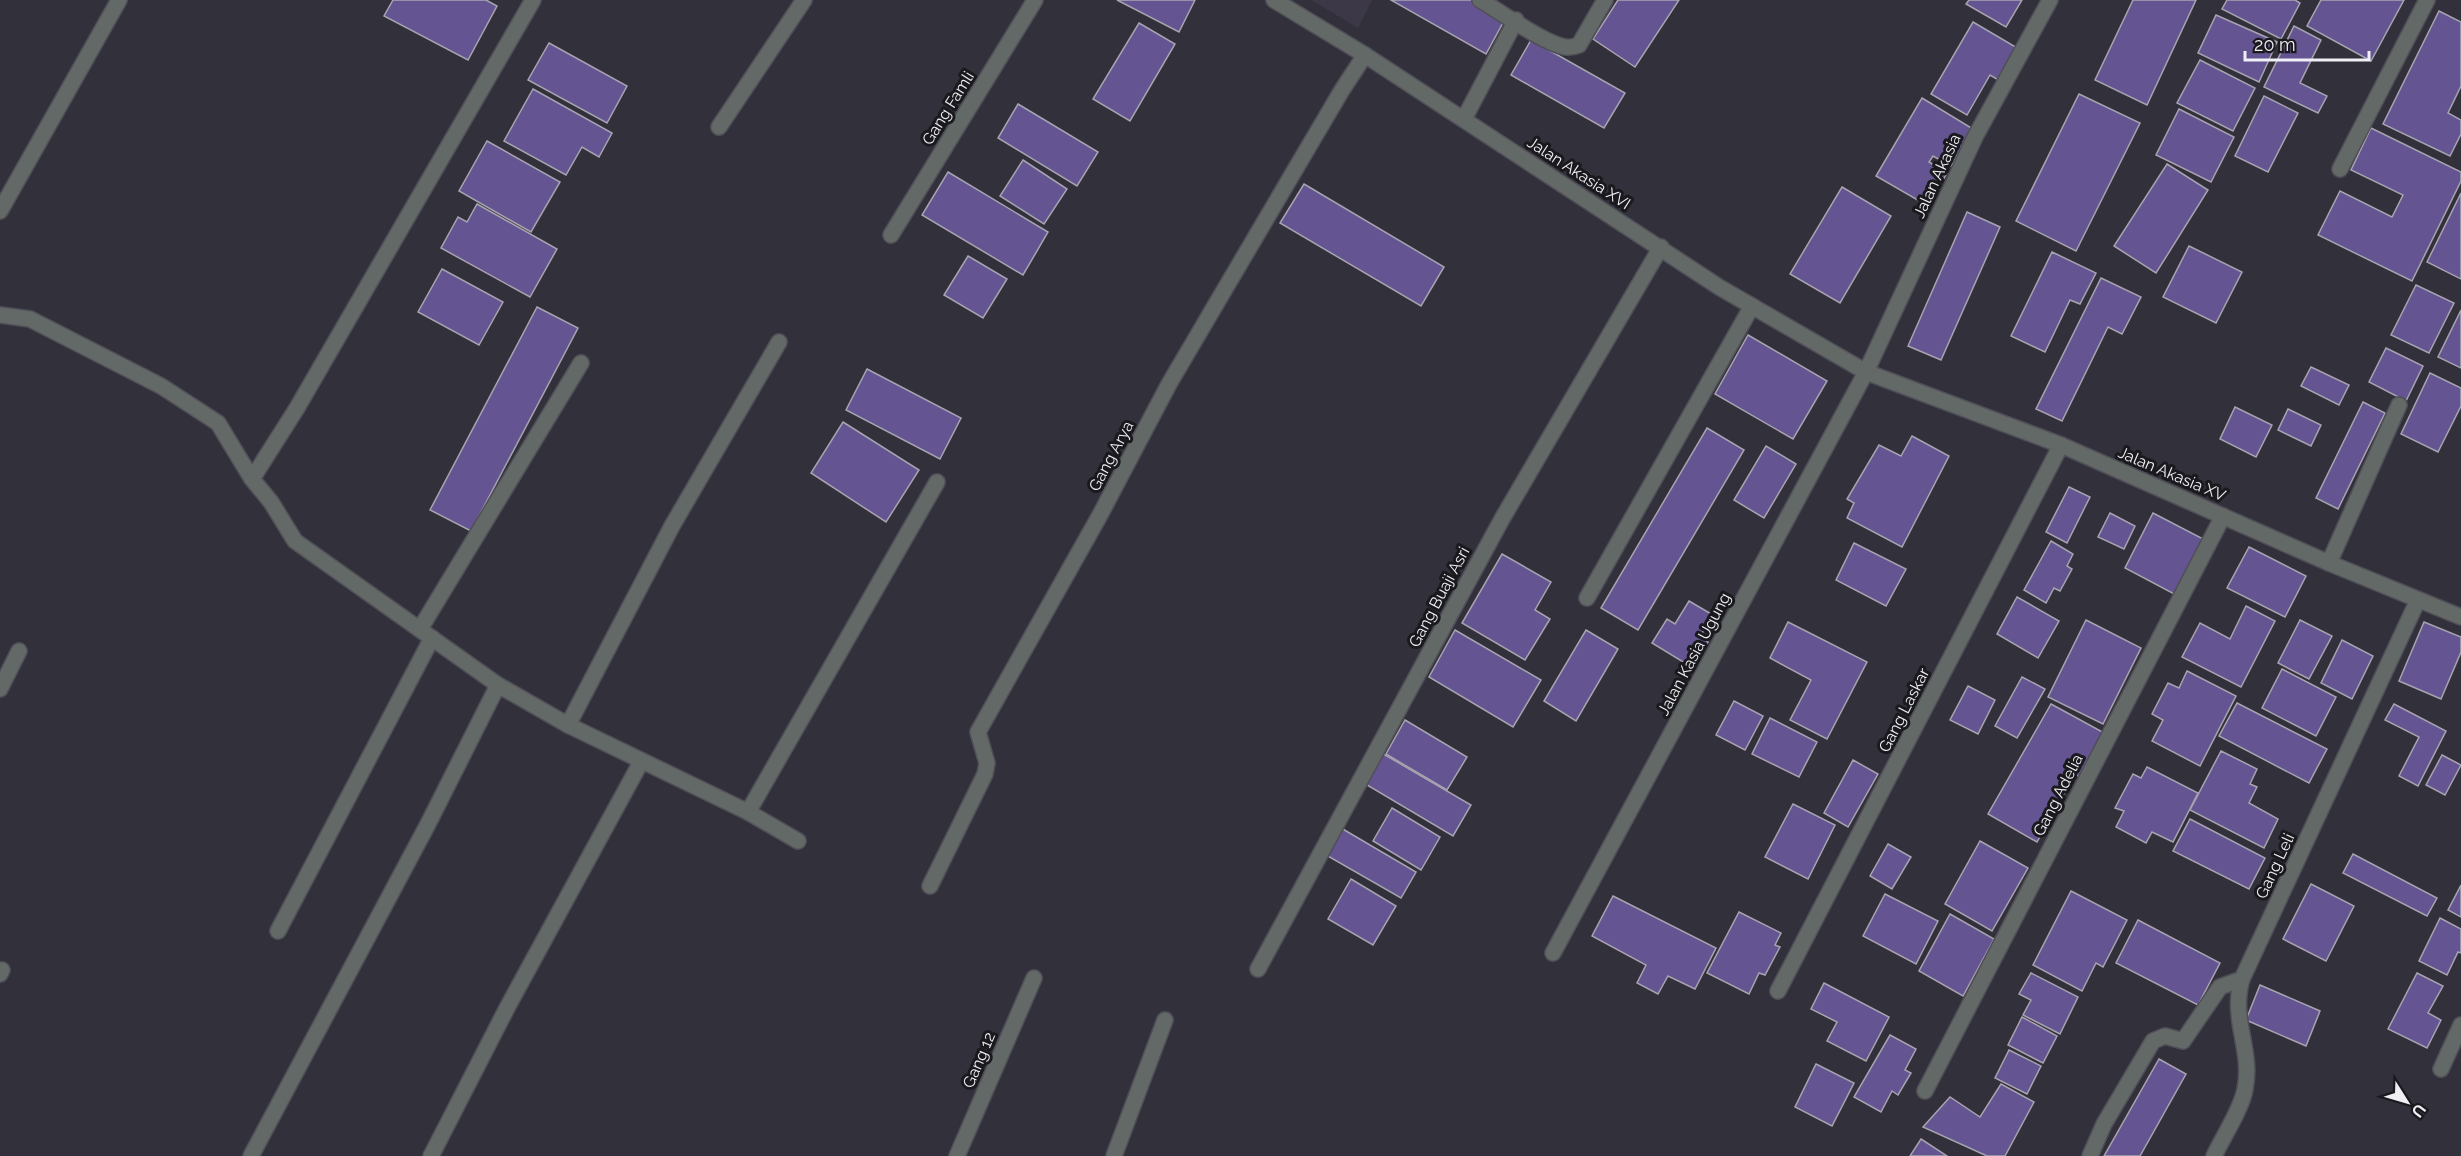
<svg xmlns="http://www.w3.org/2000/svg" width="2461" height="1156" viewBox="0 0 2461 1156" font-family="Raleway,sans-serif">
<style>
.built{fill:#3c3848}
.building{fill:#655492;stroke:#a7a4b0;stroke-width:1.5}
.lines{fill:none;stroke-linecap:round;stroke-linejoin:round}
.service-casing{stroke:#504f58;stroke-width:18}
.minor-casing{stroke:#504f58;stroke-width:18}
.service{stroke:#636966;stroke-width:15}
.minor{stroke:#636966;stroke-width:15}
.labels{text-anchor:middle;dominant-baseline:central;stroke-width:6;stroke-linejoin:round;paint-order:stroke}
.street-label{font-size:16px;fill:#f0eff5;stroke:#1a191d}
</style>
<rect width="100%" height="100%" fill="#32303a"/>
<polygon class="built" points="1311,0 1372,0 1358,28"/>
<g class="building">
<polygon points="393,0 486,0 497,6 468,60 384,16"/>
<polygon points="1117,0 1195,0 1179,32"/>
<polygon points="1391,0 1471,0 1505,19 1486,54"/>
<polygon points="1618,0 1679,0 1635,67 1593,39"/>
<polygon points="1969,0 2022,0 2006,27 1966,4"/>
<polygon points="2133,0 2196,0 2147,105 2095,80"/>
<polygon points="2227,0 2295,0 2300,3 2281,39 2222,9"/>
<polygon points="2321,0 2404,0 2371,61 2307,26"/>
<polygon points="2439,11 2461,22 2461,86 2448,113 2461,120 2461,134 2450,156 2383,124"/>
<polygon points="2216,15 2277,42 2259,82 2198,53"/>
<polygon points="1973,22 2019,49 2000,81 1990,75 1967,115 1931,94"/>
<polygon points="1139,23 1175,44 1130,121 1093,99"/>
<polygon points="2294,26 2321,40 2300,83 2327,96 2318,113 2264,87"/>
<polygon points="1531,40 1625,93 1604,128 1511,75"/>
<polygon points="549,43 627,86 607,123 528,80"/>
<polygon points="2200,60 2255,88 2233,131 2177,103"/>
<polygon points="533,89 612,133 599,157 582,147 566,175 504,141"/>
<polygon points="2079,94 2140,123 2076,251 2016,221"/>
<polygon points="2264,96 2298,113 2268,172 2235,156"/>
<polygon points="1922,98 1973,129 1951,166 1933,156 1929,162 1947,173 1928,206 1876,176"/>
<polygon points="1018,104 1098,152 1077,186 998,138"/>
<polygon points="2179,109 2234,137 2211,182 2156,155"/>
<polygon points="2371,128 2461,172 2461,181 2412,281 2318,235 2340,191 2392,217 2403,195 2351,170"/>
<polygon points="487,141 560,182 531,232 459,191"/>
<polygon points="1023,160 1067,189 1044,224 1000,196"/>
<polygon points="2167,164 2208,190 2156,273 2114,246"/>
<polygon points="948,172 1048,232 1023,275 922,215"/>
<polygon points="1304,184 1444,267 1421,306 1280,223"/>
<polygon points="1842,187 1891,216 1840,303 1790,274"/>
<polygon points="2461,193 2461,279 2427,262"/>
<polygon points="477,204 557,249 530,297 441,248 458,217 467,222"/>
<polygon points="1967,212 2000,227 1941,360 1908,346"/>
<polygon points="2189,246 2242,272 2216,323 2163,297"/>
<polygon points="2052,252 2096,273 2080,304 2070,300 2045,352 2011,336"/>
<polygon points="968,256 1007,279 983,318 944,295"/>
<polygon points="442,269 503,302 479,345 418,312"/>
<polygon points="2101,278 2141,297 2122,334 2108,327 2062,421 2036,409"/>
<polygon points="2416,285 2454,303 2429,353 2391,335"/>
<polygon points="537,307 578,328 471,531 430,510"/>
<polygon points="2461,310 2461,368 2438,357"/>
<polygon points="1748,335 1827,381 1793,439 1715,394"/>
<polygon points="2386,348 2423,366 2406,401 2369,382"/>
<polygon points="2311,367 2349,385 2339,405 2301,386"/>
<polygon points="867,369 961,418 940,459 846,410"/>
<polygon points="2430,373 2461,388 2461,406 2438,452 2401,434"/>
<polygon points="2363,402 2385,413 2338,509 2316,498"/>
<polygon points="2235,407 2272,425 2256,457 2220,439"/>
<polygon points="2288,409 2321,425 2311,446 2278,430"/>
<polygon points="843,422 919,470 886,522 811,473"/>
<polygon points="1707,428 1744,450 1638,630 1601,608"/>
<polygon points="1912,436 1949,456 1902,547 1847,518 1854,503 1847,499 1879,445 1901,456"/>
<polygon points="1766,446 1796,464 1764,518 1734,500"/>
<polygon points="2069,487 2090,497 2067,543 2046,532"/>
<polygon points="2110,513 2135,526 2124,549 2098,537"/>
<polygon points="2153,513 2207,541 2178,596 2125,568"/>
<polygon points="2051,541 2073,554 2067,566 2072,569 2060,591 2054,588 2046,603 2024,590"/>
<polygon points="1854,543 1906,569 1886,606 1836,580"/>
<polygon points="2249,547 2306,576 2285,617 2227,588"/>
<polygon points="1502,554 1551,582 1535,610 1550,619 1525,660 1462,623"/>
<polygon points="2017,597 2059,621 2038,658 1997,634"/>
<polygon points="1689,601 1713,615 1700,637 1708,642 1693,668 1652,643 1667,619 1675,624"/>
<polygon points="2246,606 2275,621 2241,687 2182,657 2200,623 2230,639"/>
<polygon points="2086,620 2141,648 2103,724 2048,697"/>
<polygon points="2300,620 2332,636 2309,679 2278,663"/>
<polygon points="1788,622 1867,662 1827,739 1790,720 1811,680 1770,658"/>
<polygon points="2424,622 2461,637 2461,652 2441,699 2399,681"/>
<polygon points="1455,630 1541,680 1513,727 1429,677"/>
<polygon points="1586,630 1618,649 1576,721 1544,701"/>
<polygon points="2342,640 2373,656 2352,699 2321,683"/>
<polygon points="2282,669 2336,697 2316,736 2262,708"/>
<polygon points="2187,671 2236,696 2200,766 2152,741 2163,720 2152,714 2168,683 2179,688"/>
<polygon points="2022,677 2045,689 2017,738 1995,726"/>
<polygon points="1968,686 1995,700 1978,734 1950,720"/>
<polygon points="1734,701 1763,716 1745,750 1716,735"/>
<polygon points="2237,703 2327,749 2309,783 2219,736"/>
<polygon points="2051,704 2108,735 2083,779 2075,774 2037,842 1988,814"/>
<polygon points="2394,704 2446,731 2418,786 2399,776 2419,737 2385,720"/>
<polygon points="1770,718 1817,742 1799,777 1752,754"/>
<polygon points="1405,720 1467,757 1447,790 1386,754"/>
<polygon points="2221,751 2257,769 2250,784 2257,787 2249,803 2278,819 2264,848 2190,810"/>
<polygon points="1380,752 1471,805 1453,836 1362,782"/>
<polygon points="2442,755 2461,765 2445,795 2426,785"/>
<polygon points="1853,760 1878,774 1848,827 1824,813"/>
<polygon points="2147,767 2198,793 2173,842 2152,832 2146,843 2116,827 2124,811 2115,808 2133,774 2141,778"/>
<polygon points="1793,804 1835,825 1808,879 1765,857"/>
<polygon points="1392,808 1440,837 1421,870 1373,841"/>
<polygon points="2190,819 2265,858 2249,889 2173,851"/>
<polygon points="1341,828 1416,872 1401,898 1326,855"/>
<polygon points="1980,841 2028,868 1992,931 1945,904"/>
<polygon points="1888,844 1911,857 1892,889 1870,876"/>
<polygon points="2353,854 2437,898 2427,916 2343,873"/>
<polygon points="1351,879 1396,906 1373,945 1328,919"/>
<polygon points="2311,884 2354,906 2326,961 2283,939"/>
<polygon points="2461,885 2461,917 2448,910"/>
<polygon points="2071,891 2127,920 2103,967 2096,963 2082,991 2033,965"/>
<polygon points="1885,894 1938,921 1916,964 1863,936"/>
<polygon points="1613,896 1716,948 1695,989 1668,976 1658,994 1637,983 1646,965 1592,936"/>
<polygon points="1739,912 1781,933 1775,945 1780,947 1765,975 1759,973 1749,994 1707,973"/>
<polygon points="1950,914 1994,939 1963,996 1919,971"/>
<polygon points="2440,918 2461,929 2461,953 2458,952 2447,975 2419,961"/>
<polygon points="2138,920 2220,963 2198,1005 2116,963"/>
<polygon points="2031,973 2078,997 2060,1034 2023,1015 2031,1000 2019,994"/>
<polygon points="2417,973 2443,986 2428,1013 2441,1020 2427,1048 2388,1029"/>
<polygon points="1824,983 1889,1017 1866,1061 1827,1041 1837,1022 1811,1009"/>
<polygon points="2260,985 2320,1011 2306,1046 2246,1020"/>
<polygon points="2022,1017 2057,1036 2043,1063 2008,1045"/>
<polygon points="1890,1035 1916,1049 1905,1070 1911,1073 1898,1095 1892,1091 1881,1112 1854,1097"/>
<polygon points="2009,1050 2041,1066 2027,1094 1995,1078"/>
<polygon points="2159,1059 2186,1074 2140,1156 2104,1156"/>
<polygon points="1816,1064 1854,1083 1832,1126 1795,1107"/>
<polygon points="2001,1084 2034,1102 2005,1156 1987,1156 1923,1127 1950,1097 1980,1117"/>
<polygon points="1921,1139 1947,1156 1910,1156"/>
</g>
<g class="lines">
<defs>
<g id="service">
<polyline points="1587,598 1752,306"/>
<polyline points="420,629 581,363"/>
<polyline points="0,974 2,970"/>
</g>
<g id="minor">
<polyline points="1274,0 1365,55 1719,287 1866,372 2061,445 2329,563 2461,617"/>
<path d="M 1480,0 C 1501,12 1543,43 1565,47 C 1570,48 1574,47 1579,45 L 1605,0"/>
<polyline points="1464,119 1516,20"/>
<polyline points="719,127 804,0"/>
<polyline points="2340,169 2427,0"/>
<polyline points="0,211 119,0"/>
<polyline points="891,235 1035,0"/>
<polyline points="0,315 30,319 161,386 218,423 252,479 271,502 295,541 498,685 568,725 748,812 798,841"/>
<polyline points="252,479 297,408 533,0"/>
<polyline points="2329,563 2399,405"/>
<polyline points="0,689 19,651"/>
<polyline points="568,725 672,526 779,342"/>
<polyline points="748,812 937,482"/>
<polyline points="930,886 985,774 987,763 978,732 1100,515 1169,384 1342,90 1365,55"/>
<polyline points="278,931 432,638"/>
<polyline points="1553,953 1866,372 1975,137 2050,0"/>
<polyline points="1258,969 1502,519 1661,247"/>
<polyline points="1778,991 2061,445"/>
<polyline points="2441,1069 2461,1025"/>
<polyline points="1925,1091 2223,516"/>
<polyline points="251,1156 428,824 498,685"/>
<polyline points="431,1156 507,1008 641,762"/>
<polyline points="957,1156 1034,978"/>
<polyline points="1114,1156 1165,1020"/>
<polyline points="2090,1156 2104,1124 2153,1041 2165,1036 2183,1041 2220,987 2242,979"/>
<path d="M 2214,1156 C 2223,1137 2242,1108 2245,1089 C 2253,1050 2230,1019 2242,979 L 2418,600"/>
</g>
</defs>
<use href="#service" class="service-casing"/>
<use href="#minor" class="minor-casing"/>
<use href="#service" class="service"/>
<use href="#minor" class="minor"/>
</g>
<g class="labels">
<g class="street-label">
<text transform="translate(948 108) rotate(-58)">Gang Famli</text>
<text transform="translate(1579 173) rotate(33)">Jalan Akasia XVI</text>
<text transform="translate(1937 176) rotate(-65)">Jalan Akasia</text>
<text transform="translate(1111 456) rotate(-62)">Gang Arya</text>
<text transform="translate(2172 474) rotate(23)">Jalan Akasia XV</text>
<text transform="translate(1439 597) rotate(-62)">Gang Buaji Asri</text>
<text transform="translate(1694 654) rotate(-62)">Jalan Kasia Ugung</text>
<text transform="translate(1904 710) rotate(-63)">Gang Laskar</text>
<text transform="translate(2058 795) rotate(-63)">Gang Adelia</text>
<text transform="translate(2275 866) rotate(-65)">Gang Leli</text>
<text transform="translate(979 1060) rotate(-67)">Gang 12</text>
</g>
</g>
<g transform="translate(2407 1102) rotate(127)" stroke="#1a191d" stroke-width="4.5" paint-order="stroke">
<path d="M0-4.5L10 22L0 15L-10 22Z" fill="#f0eff5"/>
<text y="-9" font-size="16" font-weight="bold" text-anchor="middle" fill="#f0eff5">U</text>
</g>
<path d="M2245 51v9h124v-9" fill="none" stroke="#f0eff5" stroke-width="3"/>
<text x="2254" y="51" font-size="18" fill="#f0eff5" stroke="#1a191d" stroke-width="4.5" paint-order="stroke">20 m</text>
</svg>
